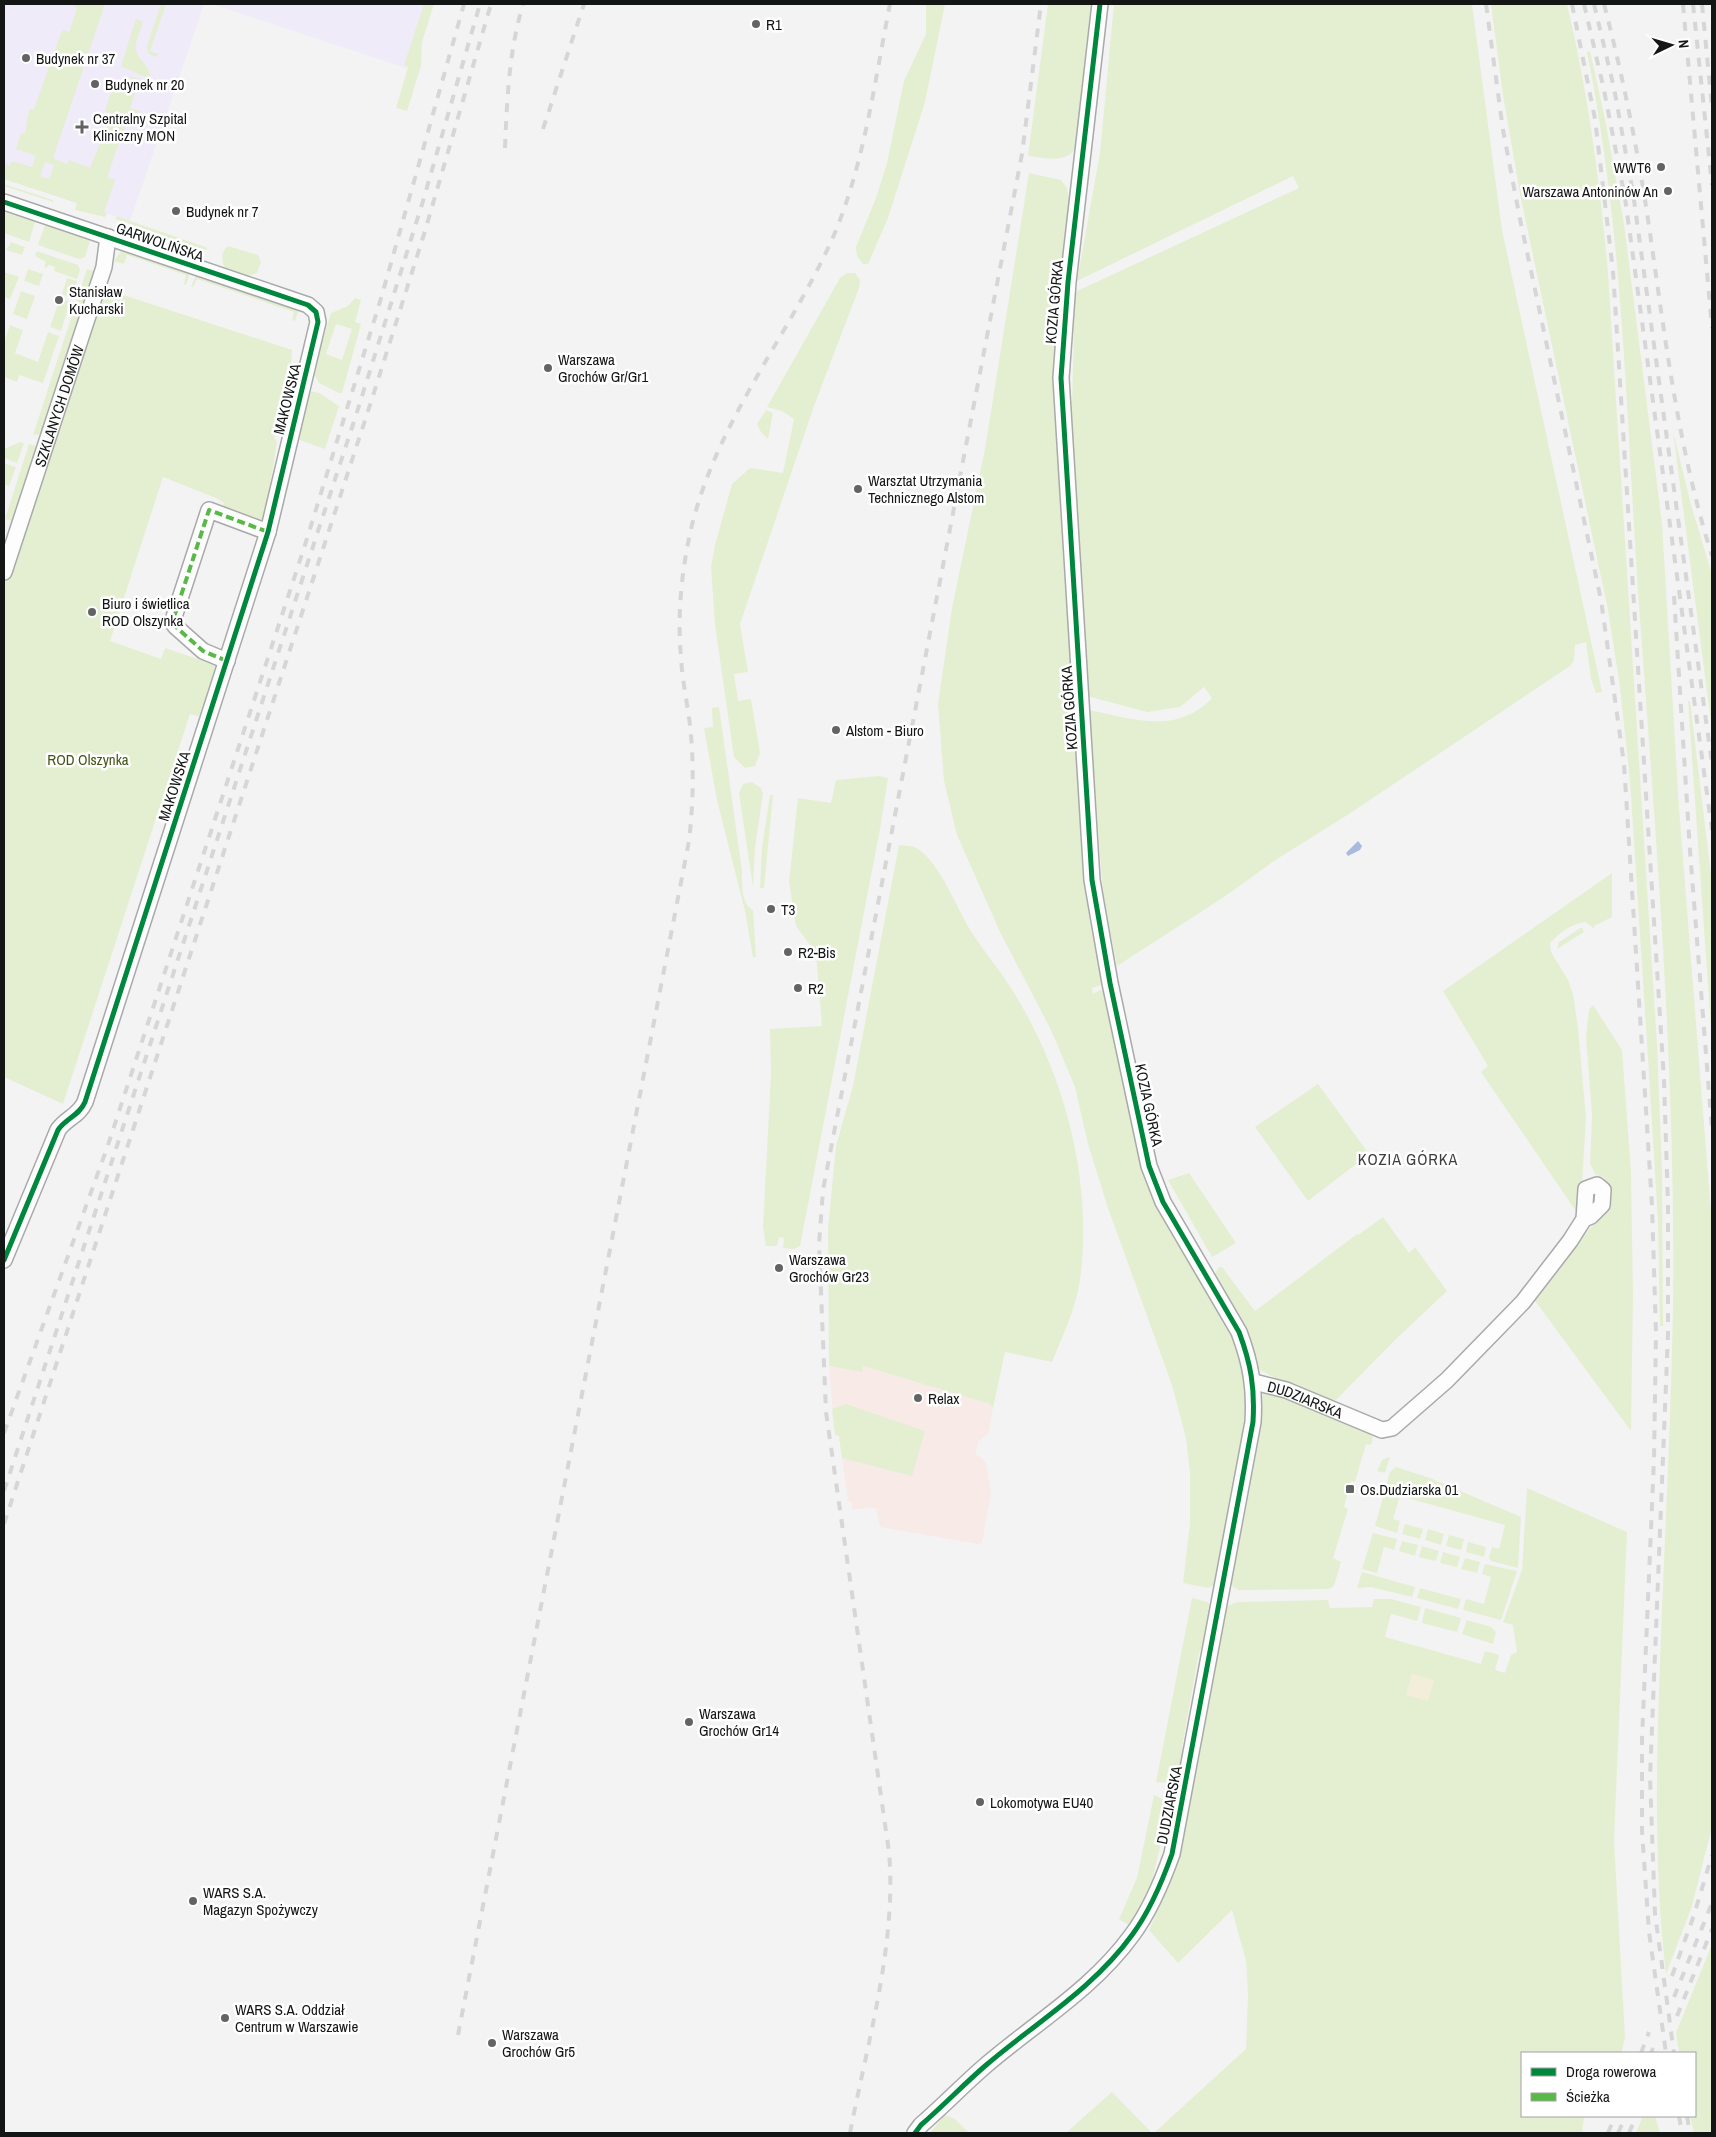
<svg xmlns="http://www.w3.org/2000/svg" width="1716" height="2137" viewBox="0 0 1716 2137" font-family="'Archivo Narrow',sans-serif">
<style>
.commercial{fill:#f8eae7}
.medical{fill:#efebf8}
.green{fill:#e4efd1;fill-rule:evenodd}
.sand{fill:#f3eeda}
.water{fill:#a7bbdf}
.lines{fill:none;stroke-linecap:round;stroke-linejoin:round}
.minor-casing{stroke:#a9a9aa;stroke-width:18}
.minor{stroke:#fdfdfd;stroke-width:15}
.rail{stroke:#d6d6d6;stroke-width:4;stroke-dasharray:9 9;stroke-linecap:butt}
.quiet{stroke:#58b947;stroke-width:4;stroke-dasharray:8 4;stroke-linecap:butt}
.cycleway-casing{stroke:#fff;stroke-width:8}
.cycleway{stroke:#00873e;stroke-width:5}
.poi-dot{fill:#626363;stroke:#fff;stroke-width:2}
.labels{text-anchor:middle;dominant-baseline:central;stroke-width:5;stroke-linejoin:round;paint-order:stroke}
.poi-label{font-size:15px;fill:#141515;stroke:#fff;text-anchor:start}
.street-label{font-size:15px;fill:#141515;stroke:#fff}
.park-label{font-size:15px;fill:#435516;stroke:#fff}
.neighbourhood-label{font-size:16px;letter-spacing:1px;fill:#3f4041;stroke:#fff}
</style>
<rect width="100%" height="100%" fill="#f3f3f4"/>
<polygon class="commercial" points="829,1366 862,1372 863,1366 990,1404 993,1408 989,1432 978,1442 975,1454 982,1458 986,1464 991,1493 982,1542 978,1544 880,1527 876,1508 852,1509 851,1501 848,1501 839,1436 835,1435"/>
<g class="medical">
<polygon points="4,4 204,4 130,221 4,179"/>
<polygon points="212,4 427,4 406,68"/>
</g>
<g class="green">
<path d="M 71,4 L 105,4 L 53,158 L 67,164 L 69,160 L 90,168 L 110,118 L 126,123 L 107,177 L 115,180 L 104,212 L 107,213 L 105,217 L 75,210 L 77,203 L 4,179 L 4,163 L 10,166 L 12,161 L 32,167 L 36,156 L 16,149 L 21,133 L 25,134 L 29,109 L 34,109 L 60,36 L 63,30 L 69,32 L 77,8 ZM 45,162 L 54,165 L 49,179 L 40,176 Z"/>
<polygon points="161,4 166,4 150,51 159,54 155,57 148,53 147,46"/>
<polygon points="424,4 434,4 422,42 421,66 407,111 396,108 408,67 404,65"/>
<polygon points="926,4 945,4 925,102 888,218 868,264 863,264 857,256 856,247 876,198 887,163 904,81 926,34"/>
<path d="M 1048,4 L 1094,4 L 1078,147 C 1064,164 1047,158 1028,156 Z"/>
<path d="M 1114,4 L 1472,4 L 1502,230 L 1602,692 L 1596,693 L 1591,679 L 1586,642 L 1575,645 L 1574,660 L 1570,666 L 1349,814 L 1277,859 L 1224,897 L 1117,966 L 1103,893 L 1089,710 C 1134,719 1177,735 1212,698 L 1204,687 L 1180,707 L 1147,712 L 1087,696 L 1071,441 L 1075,292 L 1299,188 L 1293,176 L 1077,281 L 1100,153 Z"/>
<path d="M 1491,4 L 1567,4 C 1588,92 1600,182 1608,273 L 1657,1045 L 1662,1169 L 1663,1326 L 1660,1326 L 1658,1221 L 1648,1058 L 1630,780 L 1620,687 L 1608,610 L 1520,194 L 1503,95 Z"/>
<path d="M 136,19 L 143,22 C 140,31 135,41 136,50 C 139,62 152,66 150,79 L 121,66 Z"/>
<path d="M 1590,51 L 1605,119 L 1624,224 L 1662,523 L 1679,808 L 1712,1225 L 1712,1827 L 1692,1906 L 1666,1974 C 1654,1871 1656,1767 1660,1664 C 1664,1545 1671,1426 1673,1306 C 1676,1068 1655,829 1638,591 C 1626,411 1623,229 1587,52 Z"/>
<polygon points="130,76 149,83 147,87 138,84 130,108 140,111 136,122 105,111 113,86 128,92 132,79"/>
<polygon points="1029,173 1061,180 1067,188 1070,204 1066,578 1086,889 1104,984 1092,988 1093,994 1100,990 1105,991 1140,1166 1158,1209 1232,1337 1243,1371 1246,1403 1240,1457 1215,1585 1208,1588 1183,1583 1190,1524 1190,1473 1186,1438 1172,1385 1108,1208 1088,1144 1075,1087 1051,1030 1000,932 957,835 944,781 938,704 952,608 985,449"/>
<polygon points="4,184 53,200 53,202 4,186"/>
<polygon points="4,212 35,222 29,242 4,233"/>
<polygon points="116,216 208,248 204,250 116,219"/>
<polygon points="45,225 90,241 85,257 79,259 38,245"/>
<polygon points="11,242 25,247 22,255 6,250"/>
<path d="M 228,246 L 258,255 L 261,262 L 257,273 L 246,277 L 226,270 C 221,261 220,252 228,246 Z"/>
<polygon points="37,251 78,265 80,270 77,279 54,271 55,267 48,265 47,268 44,267 46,262 35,256"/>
<polygon points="121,251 190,273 186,285 184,284 186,275 127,255 124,264 114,261"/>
<polygon points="28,269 43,274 39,286 24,281"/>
<polygon points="87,269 94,271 41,434 33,435"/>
<polygon points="4,272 19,277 10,299 4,297"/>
<polygon points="847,273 855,273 860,280 859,288 814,406 740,624 748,672 734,674 738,701 751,699 760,753 755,766 745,768 734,757 715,625 711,567 715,545 732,484 750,468 783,473 794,419 782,411 767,407 840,278"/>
<polygon points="196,275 296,308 298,312 295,321 292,320 294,312 197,279 193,287 191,287"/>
<polygon points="106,276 109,277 105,289 292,350 291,372 274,438 277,442 264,522 222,508 224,503 216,498 163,477 110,641 161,659 165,648 218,666 202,717 190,714 63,1104 4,1077 4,586"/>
<polygon points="67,278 77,281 71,298 62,294"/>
<polygon points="21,291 35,296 27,319 13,314"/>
<polygon points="60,298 70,302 61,331 50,327"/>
<path d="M 355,298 L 361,300 L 355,322 L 361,324 L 342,393 L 339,393 L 319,383 L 313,372 L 331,313 L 348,306 ZM 336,324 L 352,329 L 342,360 L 326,354 Z"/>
<polygon points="10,325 23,330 15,353 38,362 48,332 59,336 43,383 19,375 17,382 4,377 4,343"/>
<polygon points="309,391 319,393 339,406 325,449 297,439"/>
<polygon points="766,410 773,413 768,439 761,432 757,424"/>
<polygon points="1673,431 1691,505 1712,574 1712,730"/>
<polygon points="20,442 24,443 17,463 4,458 4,449"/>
<polygon points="29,444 36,446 12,521 5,519"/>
<polygon points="4,463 16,467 9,486 4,484"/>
<polygon points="1688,701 1690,701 1712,883 1712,1042"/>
<path d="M 719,707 L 742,871 C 742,884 741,903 753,910 L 756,957 L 753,957 L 745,911 L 717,800 L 704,728 L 713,727 L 712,708 Z"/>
<polygon points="879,776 888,778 880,829 800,1246 794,1249 783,1248 784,1238 779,1237 777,1246 766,1246 763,1227 771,1074 770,1029 822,1026 816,953 796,926 789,882 798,798 831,803 836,780"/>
<polygon points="752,782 761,788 763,794 755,847 753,887 739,793 743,784"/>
<polygon points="770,795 773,795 764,888 760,888 762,848"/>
<path d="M 899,845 C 905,846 913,845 918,849 C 940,864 955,904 969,928 C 983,951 1002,972 1016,996 C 1066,1079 1093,1183 1080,1280 C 1076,1308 1063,1335 1052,1362 L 1005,1352 L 993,1408 L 990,1404 L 863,1366 L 862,1372 L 829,1366 L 828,1229 L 836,1146 L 853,1086 Z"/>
<path d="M 1612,873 L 1612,917 L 1594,926 L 1595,929 L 1585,922 C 1569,925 1561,932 1550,943 L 1551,952 L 1568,980 L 1573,994 L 1578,1028 L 1586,1118 L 1580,1217 L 1481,1072 L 1488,1066 L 1443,991 Z"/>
<polygon points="1582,927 1584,932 1557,949 1559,942"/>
<polygon points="1593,1005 1622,1050 1631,1172 1633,1295 1631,1431 1533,1298 1607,1208 1609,1192 1604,1177 1596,1175 1590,1164 1592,1115 1586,1037 1589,1010"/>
<polygon points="1318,1084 1369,1154 1308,1201 1255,1127"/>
<polygon points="1189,1173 1236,1243 1212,1257 1168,1180"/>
<polygon points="1383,1217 1409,1253 1415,1247 1447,1291 1396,1339 1333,1403 1309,1390 1305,1394 1260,1370 1256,1365 1242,1325 1215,1274 1219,1267 1222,1267 1255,1311 1357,1234 1358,1235"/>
<path d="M 1271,1393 L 1363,1425 L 1373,1437 L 1371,1445 L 1366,1444 L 1355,1482 L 1351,1481 L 1344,1507 L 1348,1509 L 1333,1558 L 1341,1562 L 1334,1586 L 1329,1589 L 1239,1590 L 1233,1587 L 1231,1582 C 1240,1537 1250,1493 1257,1448 C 1260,1432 1258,1409 1263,1394 Z"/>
<polygon points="846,1404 925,1431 912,1476 842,1458 839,1436 835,1435 832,1409"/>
<polygon points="1390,1457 1385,1473 1377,1471 1382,1460"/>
<polygon points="1396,1467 1430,1478 1521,1517 1518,1568 1491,1561 1489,1558 1492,1547 1499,1549 1505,1525 1400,1496 1393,1519 1400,1521 1397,1533 1375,1526 1390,1472"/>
<polygon points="1527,1488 1627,1532 1614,1841 1625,2038 1621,2053 1522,2053 1522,2116 1584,2116 1582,2133 1154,2133 1246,2049 1248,1994 1246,1961 1232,1910 1178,1963 1149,1930 1169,1885 1181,1852 1227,1606 1237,1602 1328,1600 1330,1608 1372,1607 1374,1599 1391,1599 1421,1607 1417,1621 1391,1614 1385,1637 1481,1664 1485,1651 1499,1655 1495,1670 1505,1673 1511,1655 1517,1652 1513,1625 1503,1622 1522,1570"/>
<polygon points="1405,1524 1423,1529 1420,1539 1402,1534"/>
<polygon points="1428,1529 1444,1534 1441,1545 1425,1540"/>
<polygon points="1373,1533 1397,1539 1394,1550 1384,1547 1377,1573 1362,1569"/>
<polygon points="1449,1535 1464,1539 1461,1550 1446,1546"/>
<polygon points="1402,1541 1418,1545 1415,1556 1399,1551"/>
<polygon points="1468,1542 1486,1547 1484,1557 1466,1552"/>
<polygon points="1422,1546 1439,1551 1436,1561 1419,1557"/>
<polygon points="1443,1552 1460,1557 1457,1567 1440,1563"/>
<polygon points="1465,1558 1480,1562 1477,1573 1461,1569"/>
<polygon points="1485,1564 1517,1571 1501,1620 1463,1610 1466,1599 1484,1604 1491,1577 1482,1574"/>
<polygon points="1362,1572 1415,1587 1412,1597 1371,1587 1357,1588"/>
<polygon points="1420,1588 1461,1599 1458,1609 1417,1598"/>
<path d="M 1192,1598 L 1208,1602 C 1217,1615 1207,1641 1199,1653 L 1182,1746 C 1189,1766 1179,1786 1156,1782 Z"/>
<polygon points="1425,1608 1461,1618 1457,1632 1422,1623"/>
<polygon points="1467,1620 1491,1627 1496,1632 1493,1644 1462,1634"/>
<path d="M 1154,1795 C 1163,1799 1168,1800 1169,1811 L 1152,1880 L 1130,1926 L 1119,1919 L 1137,1878 Z"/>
<polygon points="1712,1944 1712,2133 1694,2133 1690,2116 1695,2116 1695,2053 1679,2053 1676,2033"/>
<polygon points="1112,2092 1152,2133 1066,2133"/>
<polygon points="945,2115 955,2119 969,2133 930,2133"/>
<polygon points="1643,2116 1655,2116 1660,2133 1636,2133"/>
</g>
<polygon class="sand" points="1412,1674 1434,1680 1428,1701 1406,1695"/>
<polygon class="water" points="1358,841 1362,846 1360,850 1348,856 1346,853"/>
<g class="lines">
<defs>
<g id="minor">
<path d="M 4,202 L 308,305 L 316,312 L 318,322 L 268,532 L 85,1102 C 79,1116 66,1118 58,1130 L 4,1260"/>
<path id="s1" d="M 4,572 L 104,267 L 108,237"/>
<polyline points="227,661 203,651 176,627 173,623 174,617 209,510 268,532"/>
<path id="s2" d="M 1254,1382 L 1286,1390 L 1382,1430 L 1392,1428 L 1447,1380 L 1523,1302 L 1570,1241 L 1584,1219 L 1591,1216 L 1602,1205 L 1603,1190 L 1597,1185 L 1586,1189 L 1584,1219"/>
<path d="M 915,2133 L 921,2125 C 943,2106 963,2085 985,2066 C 1035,2023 1093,1989 1132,1935 C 1150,1911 1162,1882 1172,1854 L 1253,1422 C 1255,1388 1251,1364 1239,1332 L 1163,1202 L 1149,1166 L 1110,983 L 1092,880 L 1061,378 L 1068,282 L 1100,4"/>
</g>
</defs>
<use href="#minor" class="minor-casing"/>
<use href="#minor" class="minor"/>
<g class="rail">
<polyline points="1486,4 1503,130 1520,219 1601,600 1624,764 1652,1205 1656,1333 1654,1459 1642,1739 1642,1831 1649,1932 1666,2053"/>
<polyline points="1572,4 1595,119 1613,271 1664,1080 1668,1205 1668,1334 1650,1777 1655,1914 1674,2053"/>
<polyline points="1584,4 1604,90 1625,198 1712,830"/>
<polyline points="1594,4 1614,88 1633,193 1712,764"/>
<path d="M 1604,4 C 1623,77 1638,151 1649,226 C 1665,337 1678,448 1712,556"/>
<polyline points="1683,4 1712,328"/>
<polyline points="1693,4 1712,185"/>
<polyline points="1702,4 1712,108"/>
<polyline points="543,129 584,4"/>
<path d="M 505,148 C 507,99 509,51 523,4"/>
<polyline points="1674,596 1690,851 1712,1130"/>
<polyline points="4,1433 107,1148 305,545 382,295 464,4"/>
<polyline points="4,1491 358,409 423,201 480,4"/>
<polyline points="4,1524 371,402 425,231 491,4"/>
<polyline points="1672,1976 1694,1915 1712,1855"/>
<polyline points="1674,1997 1712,1903"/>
<polyline points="1677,2016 1712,1929"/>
<path d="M 458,2035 L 689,841 C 693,806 694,771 691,735 C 689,709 682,683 681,656 C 677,613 682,567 692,525 C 718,421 786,339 830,244 C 864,169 874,84 890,4"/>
<polyline points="1641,2053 1649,2032"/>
<polyline points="1651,2053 1653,2048"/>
<polyline points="1679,2116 1682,2133"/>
<polyline points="1687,2116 1690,2133"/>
<path d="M 850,2133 C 867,2044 897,1943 889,1852 L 826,1412 L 819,1244 L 823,1190 L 1022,154 L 1041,4"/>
<polyline points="1608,2133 1615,2116"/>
<polyline points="1618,2133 1626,2116"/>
<polyline points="1629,2133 1636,2116"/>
</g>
<polyline class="quiet" points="227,661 203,651 176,627 173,623 174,617 209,510 268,532"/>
<defs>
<g id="cycleway">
<path d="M 4,202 L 308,305 L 316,312 L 318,322 L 268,532 L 85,1102 C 79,1116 66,1118 58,1130 L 4,1260"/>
<path d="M 915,2133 L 921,2125 C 943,2106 963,2085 985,2066 C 1035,2023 1093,1989 1132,1935 C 1150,1911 1162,1882 1172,1854 L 1253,1422 C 1255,1388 1251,1364 1239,1332 L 1163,1202 L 1149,1166 L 1110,983 L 1092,880 L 1061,378 L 1068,282 L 1100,4"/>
</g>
</defs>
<use href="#cycleway" class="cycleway-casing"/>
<use href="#cycleway" class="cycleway"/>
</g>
<g class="poi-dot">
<circle cx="756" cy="24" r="5"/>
<circle cx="26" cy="58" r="5"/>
<circle cx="95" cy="84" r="5"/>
<path d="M79.5 119.5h5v5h5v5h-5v5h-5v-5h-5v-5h5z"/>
<circle cx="1661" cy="167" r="5"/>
<circle cx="1668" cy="191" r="5"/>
<circle cx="176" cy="211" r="5"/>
<circle cx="59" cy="300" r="5"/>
<circle cx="548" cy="368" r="5"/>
<circle cx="858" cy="489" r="5"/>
<circle cx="92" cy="612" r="5"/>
<circle cx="836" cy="730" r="5"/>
<circle cx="771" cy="909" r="5"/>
<circle cx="788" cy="952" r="5"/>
<circle cx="798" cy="988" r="5"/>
<circle cx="779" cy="1268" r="5"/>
<circle cx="918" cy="1398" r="5"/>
<rect x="1345" y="1484" width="10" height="10" rx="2.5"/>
<circle cx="689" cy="1722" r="5"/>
<circle cx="980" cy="1802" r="5"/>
<circle cx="193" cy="1901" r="5"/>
<circle cx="225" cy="2018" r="5"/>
<circle cx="492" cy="2043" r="5"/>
</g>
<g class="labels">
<g class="poi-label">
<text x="766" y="24">R1</text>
<text x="36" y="58">Budynek nr 37</text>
<text x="105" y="84">Budynek nr 20</text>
<text x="93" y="118">Centralny Szpital<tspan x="93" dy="17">Kliniczny MON</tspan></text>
<text x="1651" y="167" text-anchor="end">WWT6</text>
<text x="1658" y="191" text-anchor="end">Warszawa Antoninów An</text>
<text x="186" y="211">Budynek nr 7</text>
<text x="69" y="291">Stanisław<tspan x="69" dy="17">Kucharski</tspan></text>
<text x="558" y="359">Warszawa<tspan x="558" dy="17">Grochów Gr/Gr1</tspan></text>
<text x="868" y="480">Warsztat Utrzymania<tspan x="868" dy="17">Technicznego Alstom</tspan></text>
<text x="102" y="603">Biuro i świetlica<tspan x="102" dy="17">ROD Olszynka</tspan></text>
<text x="846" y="730">Alstom - Biuro</text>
<text x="781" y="909">T3</text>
<text x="798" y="952">R2-Bis</text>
<text x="808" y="988">R2</text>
<text x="789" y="1259">Warszawa<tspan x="789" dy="17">Grochów Gr23</tspan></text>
<text x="928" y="1398">Relax</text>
<text x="1360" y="1489">Os.Dudziarska 01</text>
<text x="699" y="1713">Warszawa<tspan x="699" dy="17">Grochów Gr14</tspan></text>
<text x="990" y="1802">Lokomotywa EU40</text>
<text x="203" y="1892">WARS S.A.<tspan x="203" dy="17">Magazyn Spożywczy</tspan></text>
<text x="235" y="2009">WARS S.A. Oddział<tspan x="235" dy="17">Centrum w Warszawie</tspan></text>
<text x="502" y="2034">Warszawa<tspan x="502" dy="17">Grochów Gr5</tspan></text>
</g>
<g class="street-label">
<text transform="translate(160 242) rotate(19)">GARWOLIŃSKA</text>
<text transform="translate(1054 302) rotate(-85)">KOZIA GÓRKA</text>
<text transform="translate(287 399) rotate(-76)">MAKOWSKA</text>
<text stroke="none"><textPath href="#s1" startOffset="175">SZKLANYCH DOMÓW</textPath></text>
<text transform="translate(1069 708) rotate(-94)">KOZIA GÓRKA</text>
<text transform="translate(174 786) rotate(-72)">MAKOWSKA</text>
<text transform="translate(1149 1105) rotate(78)">KOZIA GÓRKA</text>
<text stroke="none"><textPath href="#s2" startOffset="54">DUDZIARSKA</textPath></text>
<text transform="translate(1169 1805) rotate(-79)">DUDZIARSKA</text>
</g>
<g class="park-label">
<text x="88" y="759">ROD Olszynka</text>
</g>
<g class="neighbourhood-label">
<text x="1408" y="1159">KOZIA GÓRKA</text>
</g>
</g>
<rect width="1716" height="2137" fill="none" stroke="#141515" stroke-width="10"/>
<rect x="1521" y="2052" width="175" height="65" fill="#ffffff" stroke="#a1a1a1"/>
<rect x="1531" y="2068" width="25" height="8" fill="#00873e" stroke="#a1a1a1"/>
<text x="1566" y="2077" font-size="15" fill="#141515">Droga rowerowa</text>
<rect x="1531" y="2093" width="25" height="8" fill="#58b947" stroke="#a1a1a1"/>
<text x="1566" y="2102" font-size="15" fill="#141515">Ścieżka</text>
<g transform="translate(1671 45) rotate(85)" stroke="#ffffff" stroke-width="4" paint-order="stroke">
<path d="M0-4L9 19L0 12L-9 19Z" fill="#141515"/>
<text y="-8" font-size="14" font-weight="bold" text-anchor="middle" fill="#141515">N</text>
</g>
</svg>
